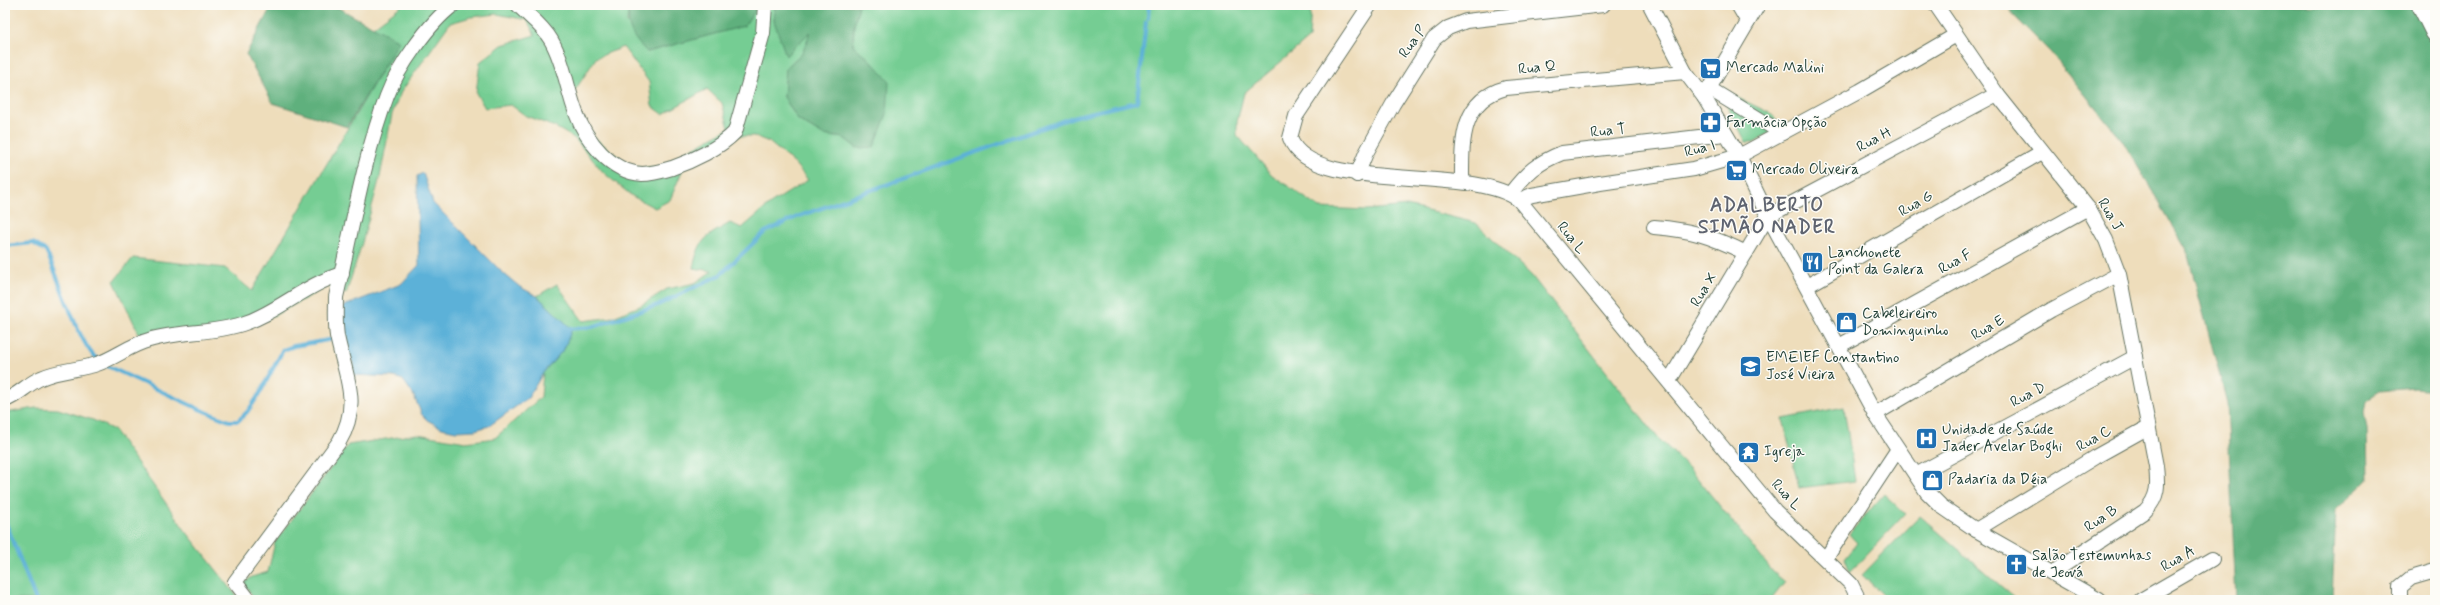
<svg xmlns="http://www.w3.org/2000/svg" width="2440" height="605" viewBox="0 0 2440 605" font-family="Mynerve,sans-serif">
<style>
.green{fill:#74cd93;stroke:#4a8564;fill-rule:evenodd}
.forest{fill:#5fb07d;stroke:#3f7658}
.water{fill:#5cb1d8;stroke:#3e7786}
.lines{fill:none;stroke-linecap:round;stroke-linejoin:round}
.stream{stroke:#5cb1d8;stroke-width:4}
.minor-casing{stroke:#677563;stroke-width:16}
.tertiary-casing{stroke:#677563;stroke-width:20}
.minor{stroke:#fff;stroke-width:14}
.tertiary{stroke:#fff;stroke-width:18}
.labels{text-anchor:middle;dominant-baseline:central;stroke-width:3;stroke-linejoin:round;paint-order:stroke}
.street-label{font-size:15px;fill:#1f3d34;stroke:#fdfcf7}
.poi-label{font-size:15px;fill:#1f3d34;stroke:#fdfcf7;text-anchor:start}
.district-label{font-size:19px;font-weight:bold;letter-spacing:1px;fill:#5f6470;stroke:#fdfcf7}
</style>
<rect width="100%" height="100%" fill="#fdfcf7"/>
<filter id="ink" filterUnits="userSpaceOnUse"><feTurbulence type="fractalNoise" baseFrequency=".025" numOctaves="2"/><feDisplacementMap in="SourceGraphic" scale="8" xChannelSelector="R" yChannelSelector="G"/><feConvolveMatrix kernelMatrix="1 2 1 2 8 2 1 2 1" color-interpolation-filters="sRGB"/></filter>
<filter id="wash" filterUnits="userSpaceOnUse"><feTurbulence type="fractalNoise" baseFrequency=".012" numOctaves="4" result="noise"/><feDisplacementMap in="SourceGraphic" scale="16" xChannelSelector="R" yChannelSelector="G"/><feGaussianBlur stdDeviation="0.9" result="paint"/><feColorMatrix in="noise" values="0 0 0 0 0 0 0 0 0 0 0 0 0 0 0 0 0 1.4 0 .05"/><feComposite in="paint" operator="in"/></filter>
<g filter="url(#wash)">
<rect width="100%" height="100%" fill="#edb"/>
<g class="green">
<path d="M 402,5 L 629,5 L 627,22 L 647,52 L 743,26 L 759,5 L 775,5 L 774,21 L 803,39 L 811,31 L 803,52 L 786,68 L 784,97 L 798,120 L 823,135 L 844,138 L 857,148 L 870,60 L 853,45 L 854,25 L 859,5 L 1311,5 L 1309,38 L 1244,93 L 1237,122 L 1237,135 L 1272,175 L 1320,208 L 1367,210 L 1407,206 L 1476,223 L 1531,275 L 1658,438 L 1690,469 L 1773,572 L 1785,582 L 1771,600 L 256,600 L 245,586 L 245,582 L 252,577 L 268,572 L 275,542 L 348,445 L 417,434 L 466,442 L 495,438 L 541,397 L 543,373 L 564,349 L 571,329 L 537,296 L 557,284 L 583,321 L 613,317 L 640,306 L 667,289 L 695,283 L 712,271 L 693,268 C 700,238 704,238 730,223 L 742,228 L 770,204 L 808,180 L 795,164 L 769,142 L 754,136 L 737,136 L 685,164 L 670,200 L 655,208 L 632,196 L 604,173 L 574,138 L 555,127 L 526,116 L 511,105 L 485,108 L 476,93 L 480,62 L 502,45 L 535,35 L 527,20 L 497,14 L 471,17 L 450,23 L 401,92 L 392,114 L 380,177 L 362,243 L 346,294 L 328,286 L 266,320 L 142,340 L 114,281 L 133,258 L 225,268 L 252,291 L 399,41 L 373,27 ZM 623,47 L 649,82 L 652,106 L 663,114 L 707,89 L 722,103 L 729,128 L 657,168 L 631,167 L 576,123 L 570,98 L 596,58 Z"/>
<polygon points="1736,97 1770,113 1782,125 1754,142 1746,142 1723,98"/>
<polygon points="1844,407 1855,481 1799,488 1783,419"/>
<polygon points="36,408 58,409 93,420 114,430 185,530 240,600 5,600 5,413"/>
<polygon points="1884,494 1905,514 1850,572 1845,558 1857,543 1849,534"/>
<polygon points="1920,516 2017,600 1889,600 1862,575"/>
</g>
<g class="forest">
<polygon points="262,5 333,5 399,41 347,127 273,103 246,54 270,9"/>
<path d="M 629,5 L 759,5 L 744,26 L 647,52 C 631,36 626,27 629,5 Z"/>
<polygon points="775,5 859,5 854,25 853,45 870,60 889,81 887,114 874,147 857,148 844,138 823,135 798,120 784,97 786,68 803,52 810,32 786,56 774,21"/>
<polygon points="2007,5 2435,5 2435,390 2415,388 2380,391 2366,400 2364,413 2367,429 2368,479 2336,510 2332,600 2236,600 2227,403 2186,248 2122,140 2051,53 2014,16"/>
</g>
<polygon class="water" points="423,173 433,203 503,273 520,287 537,296 572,329 564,349 543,373 528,398 489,426 475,430 456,431 442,428 427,420 422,415 413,394 403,380 394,377 353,375 353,363 341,339 344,306 401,284 419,265 417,176"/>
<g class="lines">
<g class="stream">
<polyline points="1148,18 1149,5"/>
<path d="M 5,246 L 33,243 L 46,251 C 59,277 78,344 98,360"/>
<polyline points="567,329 592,327 658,305 720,275 765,232 797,217 1076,116 1137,102 1146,22"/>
<polyline points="105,365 199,409 229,421 238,421 248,411 260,393 283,350 294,346 334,339"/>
<polyline points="5,521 36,600"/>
</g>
</g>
</g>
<g filter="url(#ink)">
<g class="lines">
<defs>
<g id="minor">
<path d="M 518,5 C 529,16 543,26 551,40 C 564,62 567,89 576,113 C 586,140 610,172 642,174 C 652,174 662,171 672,168 C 692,161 720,148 735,132 L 763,33 L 765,5"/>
<path d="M 1370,5 L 1296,116 L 1290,138 C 1311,196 1470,163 1519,200 L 1775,511 L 1851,584 L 1859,600"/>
<polyline points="1650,5 1685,72 1704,97 1739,156 1768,216 1875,414 1927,492 1941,506 1976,530 2099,600"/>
<polyline points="1738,5 1748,22"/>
<path d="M 1936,5 L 1997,94 L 2088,208 L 2106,240 L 2119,274 L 2156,466 C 2158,484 2159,497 2145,511 L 2052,573"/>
<polyline points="1710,89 1782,133"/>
<polyline points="1704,97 1758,5"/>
<polyline points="1357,175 1366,153 1393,104 1434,39 1448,28 1466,21 1603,5"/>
<path d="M 1462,181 C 1462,143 1460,100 1506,88 L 1685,72"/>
<path d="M 1510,194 C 1527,172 1537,163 1562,153 L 1725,134"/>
<polyline points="1519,200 1532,195 1600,183 1694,169 1739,156 1860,91 1956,35"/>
<path d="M 1654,227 C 1692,230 1711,236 1746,253"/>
<polyline points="1807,286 2042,152"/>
<polyline points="1839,346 2088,208"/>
<polyline points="1669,381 1768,216 1997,94"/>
<path d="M 5,400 C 19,395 27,384 41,378 C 58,370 79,370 97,364 C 115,358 130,345 149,340 C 179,331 212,334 242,324 C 277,313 306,284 342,274"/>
<polyline points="1875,414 2051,310 2119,274"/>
<polyline points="1916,475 2135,357"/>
<polyline points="1976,530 2095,457 2147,428"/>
<polyline points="1826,558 1898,449"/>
<path d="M 249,600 L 235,582 L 339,442 C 362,403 345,376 337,336 C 335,323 336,310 336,297 C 352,230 363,159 387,96 C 398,67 429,23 453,5"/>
<polyline points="2141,600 2212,559"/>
<polyline points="2400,600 2400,587 2411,578 2435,571"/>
</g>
<polyline id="tertiary" points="2421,5 2435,33"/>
</defs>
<use href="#minor" class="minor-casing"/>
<use href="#tertiary" class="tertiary-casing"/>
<use href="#minor" class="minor"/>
<use href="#tertiary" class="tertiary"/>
</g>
</g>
<defs>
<symbol id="supermarket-square" viewBox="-11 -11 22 22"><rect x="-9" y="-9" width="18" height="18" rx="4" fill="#1f6fb2" stroke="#fdfcf7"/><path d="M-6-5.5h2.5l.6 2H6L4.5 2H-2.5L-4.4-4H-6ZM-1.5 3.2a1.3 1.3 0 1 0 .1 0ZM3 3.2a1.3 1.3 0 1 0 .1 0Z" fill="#fff"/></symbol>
<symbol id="pharmacy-square" viewBox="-11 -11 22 22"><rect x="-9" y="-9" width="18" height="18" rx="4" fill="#1f6fb2" stroke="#fdfcf7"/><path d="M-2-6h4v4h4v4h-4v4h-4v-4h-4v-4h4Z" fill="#fff"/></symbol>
<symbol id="restaurant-square" viewBox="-11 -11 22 22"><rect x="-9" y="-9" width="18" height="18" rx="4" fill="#1f6fb2" stroke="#fdfcf7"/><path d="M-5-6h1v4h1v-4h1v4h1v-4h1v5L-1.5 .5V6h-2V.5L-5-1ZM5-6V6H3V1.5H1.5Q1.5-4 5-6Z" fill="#fff"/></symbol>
<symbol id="shop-square" viewBox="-11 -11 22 22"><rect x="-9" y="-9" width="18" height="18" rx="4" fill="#1f6fb2" stroke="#fdfcf7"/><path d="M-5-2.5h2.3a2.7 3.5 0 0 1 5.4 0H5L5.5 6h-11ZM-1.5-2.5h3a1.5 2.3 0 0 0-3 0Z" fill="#fff"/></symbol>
<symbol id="school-square" viewBox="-11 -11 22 22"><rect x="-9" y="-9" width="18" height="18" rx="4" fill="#1f6fb2" stroke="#fdfcf7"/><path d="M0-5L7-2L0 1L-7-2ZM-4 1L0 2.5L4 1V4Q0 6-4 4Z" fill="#fff"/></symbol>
<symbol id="hospital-square" viewBox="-11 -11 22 22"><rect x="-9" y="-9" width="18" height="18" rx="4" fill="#1f6fb2" stroke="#fdfcf7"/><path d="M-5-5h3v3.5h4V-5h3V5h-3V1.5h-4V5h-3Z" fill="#fff"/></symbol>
<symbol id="temple-square" viewBox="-11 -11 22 22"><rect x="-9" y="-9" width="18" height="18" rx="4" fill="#1f6fb2" stroke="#fdfcf7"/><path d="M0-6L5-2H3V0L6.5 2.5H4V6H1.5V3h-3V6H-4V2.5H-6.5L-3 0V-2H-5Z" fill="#fff"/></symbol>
<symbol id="church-square" viewBox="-11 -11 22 22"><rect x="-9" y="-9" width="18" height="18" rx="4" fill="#1f6fb2" stroke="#fdfcf7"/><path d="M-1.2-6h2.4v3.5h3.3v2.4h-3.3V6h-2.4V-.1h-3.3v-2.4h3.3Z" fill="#fff"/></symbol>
</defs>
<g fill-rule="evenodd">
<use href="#supermarket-square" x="1698" y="56" width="25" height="25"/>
<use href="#pharmacy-square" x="1698" y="110" width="25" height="25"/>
<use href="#supermarket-square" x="1724" y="158" width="25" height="25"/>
<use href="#restaurant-square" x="1800" y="250" width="25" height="25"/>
<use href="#shop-square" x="1834" y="310" width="25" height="25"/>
<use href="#school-square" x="1738" y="354" width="25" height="25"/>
<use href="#hospital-square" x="1914" y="426" width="25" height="25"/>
<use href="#temple-square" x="1736" y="440" width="25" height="25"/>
<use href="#shop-square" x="1920" y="468" width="25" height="25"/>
<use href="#church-square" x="2004" y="552" width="25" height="25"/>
</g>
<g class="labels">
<g class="street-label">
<text transform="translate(1413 42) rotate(-54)">Rua P</text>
<text transform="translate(1537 68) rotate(-5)">Rua Q</text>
<text transform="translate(1608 131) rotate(-6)">Rua T</text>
<text transform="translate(1874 140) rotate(-28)">Rua H</text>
<text transform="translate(1700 149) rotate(-14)">Rua I</text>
<text transform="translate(1916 204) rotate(-30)">Rua G</text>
<text transform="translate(2110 215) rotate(59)">Rua J</text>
<text transform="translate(1571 238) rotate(51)">Rua L</text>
<text transform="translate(1955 262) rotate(-29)">Rua F</text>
<text transform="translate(1704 290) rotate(-59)">Rua X</text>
<text transform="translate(1988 328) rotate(-31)">Rua E</text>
<text transform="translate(2028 395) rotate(-28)">Rua D</text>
<text transform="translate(2094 439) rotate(-30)">Rua C</text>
<text transform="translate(1786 495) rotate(47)">Rua L</text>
<text transform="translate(2101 519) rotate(-34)">Rua B</text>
<text transform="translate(2178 559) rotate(-30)">Rua A</text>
</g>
<g class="poi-label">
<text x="1726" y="68">Mercado Malini</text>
<text x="1726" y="123">Farmácia Opção</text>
<text x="1752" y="170">Mercado Oliveira</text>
<text x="1828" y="253">Lanchonete<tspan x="1828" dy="17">Point da Galera</tspan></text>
<text x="1862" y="314">Cabeleireiro<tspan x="1862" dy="17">Dominguinho</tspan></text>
<text x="1766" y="358">EMEIEF Constantino<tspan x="1766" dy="17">José Vieira</tspan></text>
<text x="1942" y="430">Unidade de Saúde<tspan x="1942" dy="17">Jader Avelar Boghi</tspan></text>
<text x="1764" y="452">Igreja</text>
<text x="1948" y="480">Padaria da Déia</text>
<text x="2032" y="556">Salão Testemunhas<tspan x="2032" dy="17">de Jeová</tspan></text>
</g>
<g class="district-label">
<text x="1767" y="205">ADALBERTO<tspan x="1767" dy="22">SIMÃO NADER</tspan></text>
</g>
</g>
<rect width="2440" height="605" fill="none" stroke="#fdfcf7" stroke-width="20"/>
</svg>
